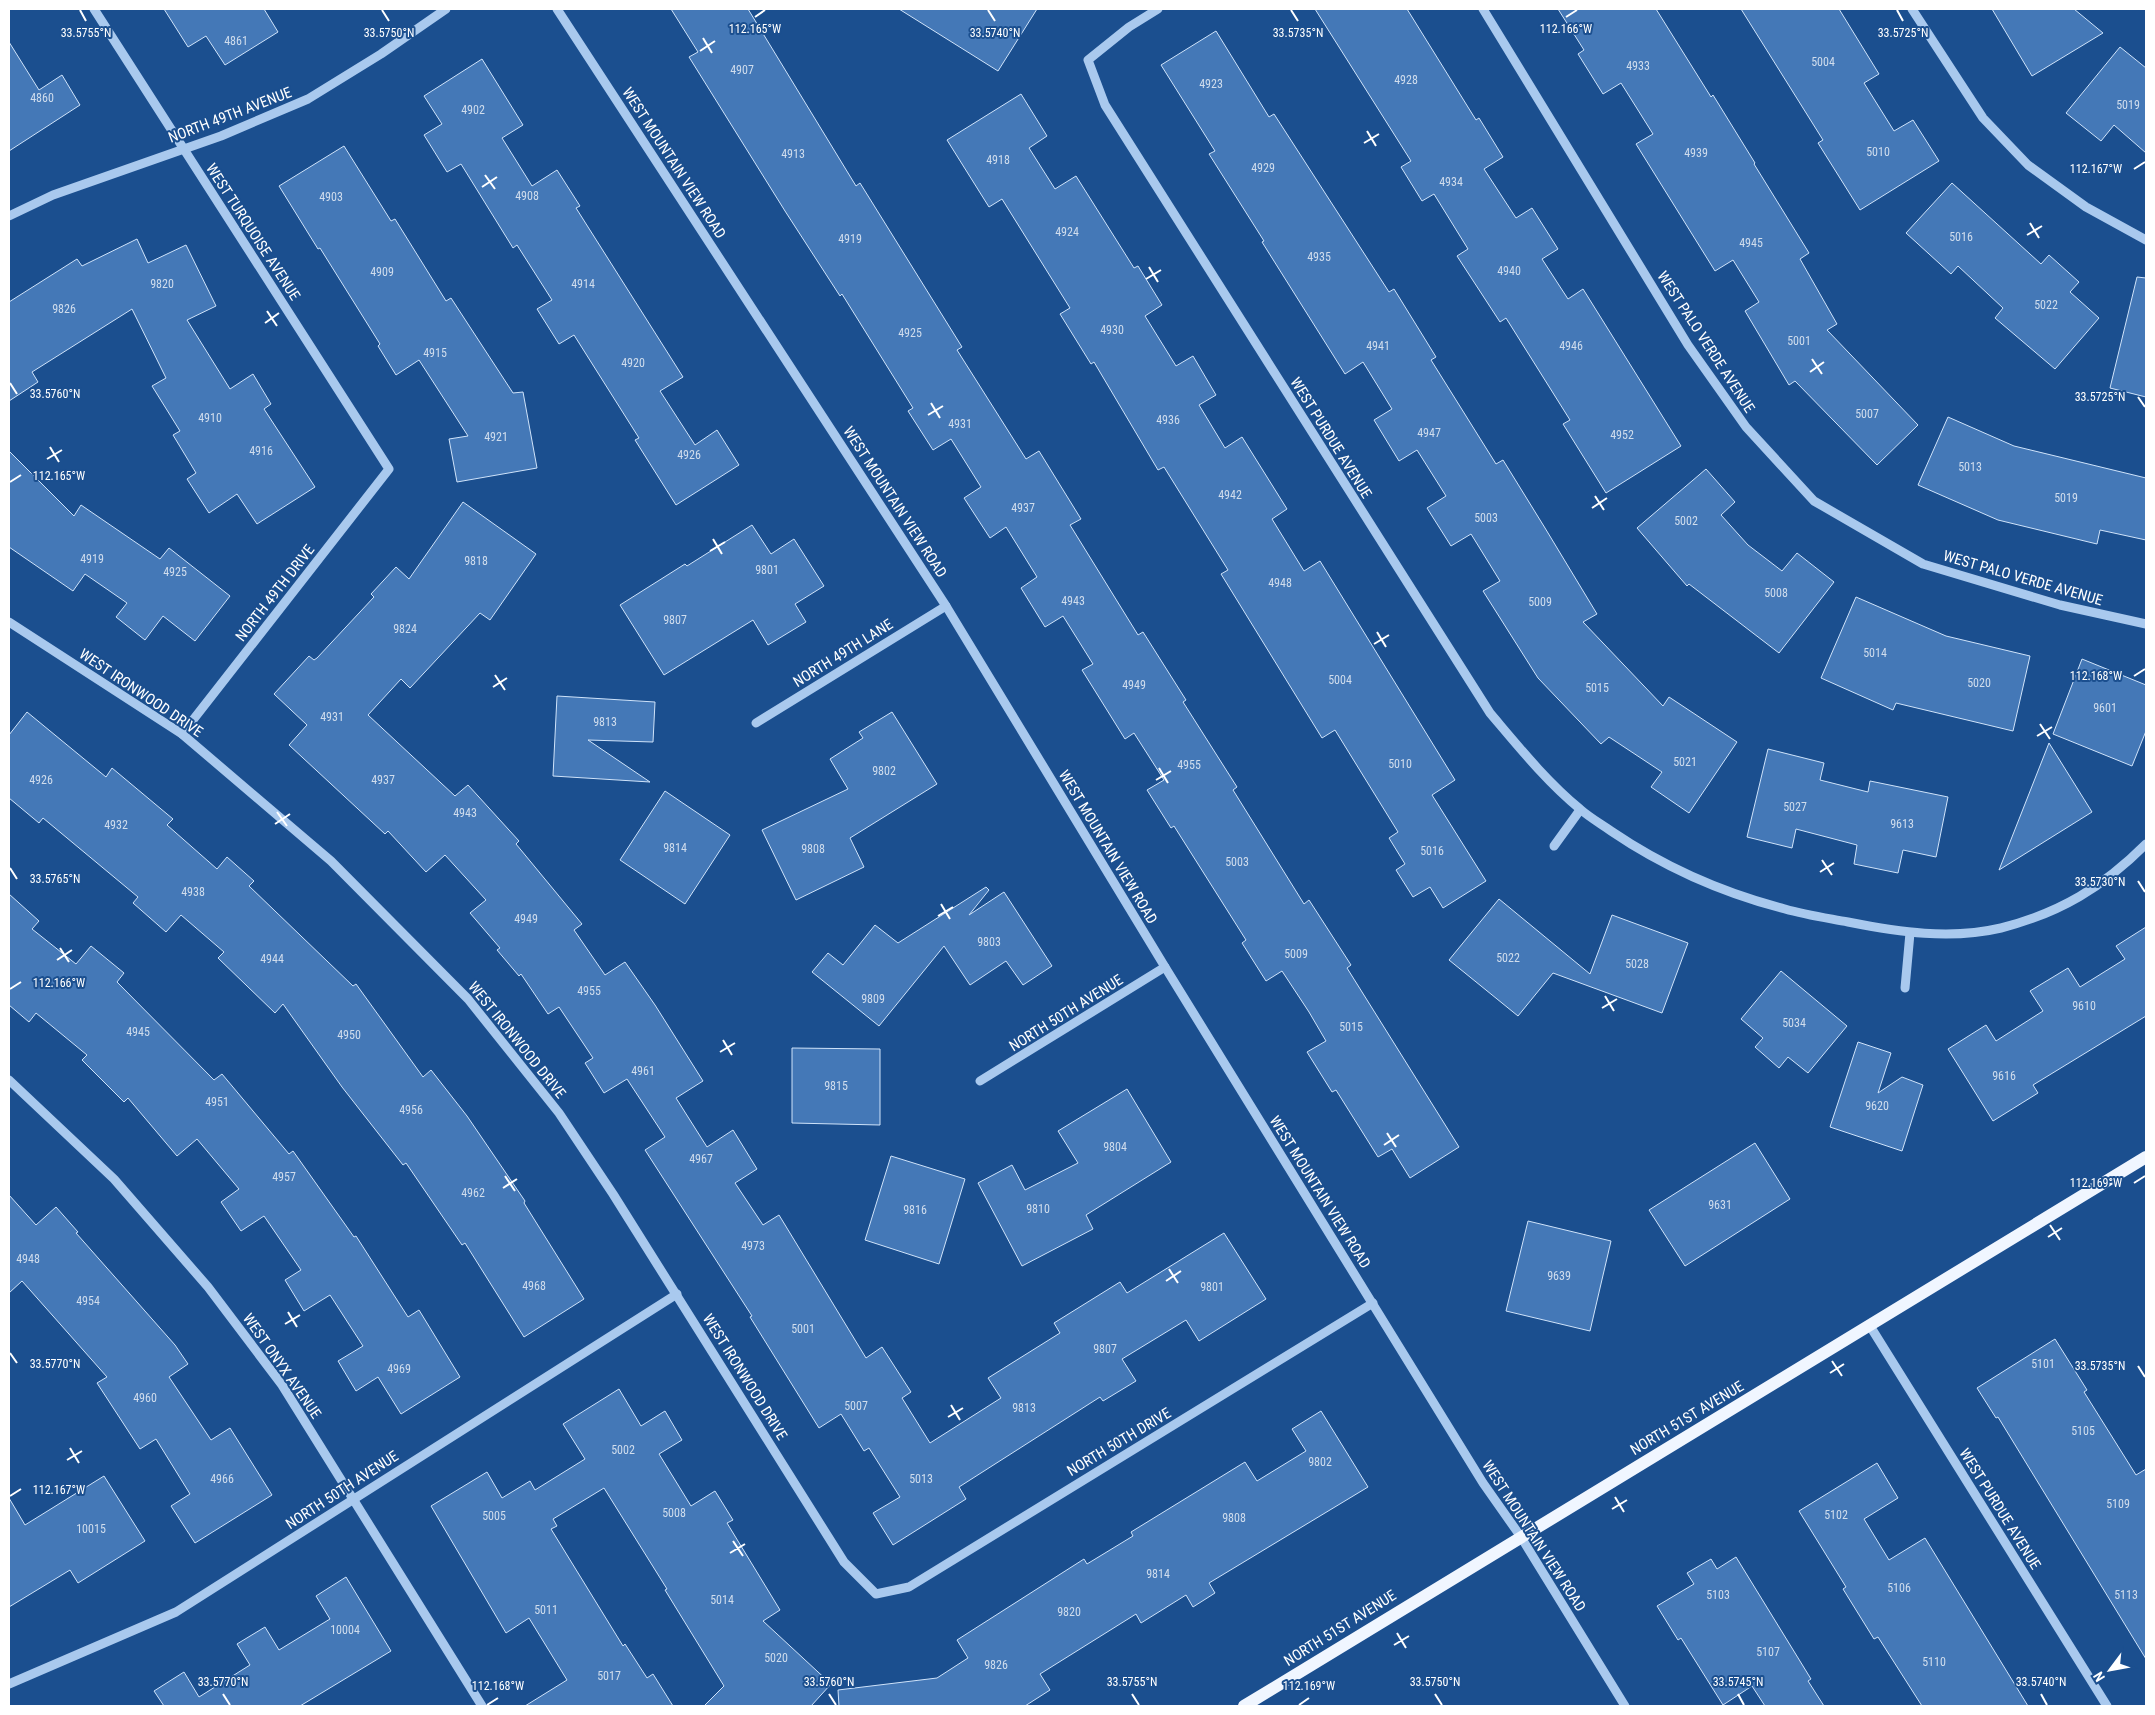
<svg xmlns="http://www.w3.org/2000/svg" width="2155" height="1715" viewBox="0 0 2155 1715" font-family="'Roboto Condensed',sans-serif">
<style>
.building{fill:#4478b7;stroke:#cfe3fa}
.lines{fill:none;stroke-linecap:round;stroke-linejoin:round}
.minor{stroke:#a9c9ee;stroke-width:9}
.major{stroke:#f0f6ff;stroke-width:12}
.ticks{fill:none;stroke:#fff;stroke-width:2}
.labels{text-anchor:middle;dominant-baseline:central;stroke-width:4;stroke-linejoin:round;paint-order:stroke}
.number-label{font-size:12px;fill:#d0dded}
.street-label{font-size:15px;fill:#fff;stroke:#1b4f8f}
.ticks-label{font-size:12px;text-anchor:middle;fill:#fff;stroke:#1b4f8f;stroke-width:4;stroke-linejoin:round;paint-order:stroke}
</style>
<rect width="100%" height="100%" fill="#1b4f8f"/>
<g class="building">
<polygon points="164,9 264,9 278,32 225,65 206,36 188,47"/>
<polygon points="671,9 748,9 856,186 860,183 962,347 957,350 1026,459 1039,451 1081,519 1070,525 1138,635 1143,632 1186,700 1183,702 1237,787 1233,790 1304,904 1309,900 1351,965 1347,968 1459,1147 1410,1178 1392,1149 1378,1157 1336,1090 1332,1092 1307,1052 1326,1041 1309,1012 1282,971 1266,981 1242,943 1246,940 1174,826 1171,828 1147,790 1164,780 1134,733 1125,739 1082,670 1093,664 1063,616 1045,627 1021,588 1037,577 1006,527 990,538 964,498 981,487 951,439 933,450 908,411 913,408 842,294 840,296 785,211 689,57 698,52"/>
<polygon points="899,9 1037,9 998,71"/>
<polygon points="1315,9 1407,9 1476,120 1479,118 1503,157 1484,169 1516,218 1532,208 1558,249 1542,259 1568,299 1583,289 1681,446 1606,493 1563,424 1570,420 1506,318 1500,322 1457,256 1468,249 1434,194 1422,201 1401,167 1411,161"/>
<polygon points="1558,9 1656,9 1711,97 1713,95 1755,163 1754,164 1809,253 1800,259 1837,324 1827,330 1918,425 1877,465 1795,381 1789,385 1745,311 1759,302 1733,260 1715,271 1636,144 1653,134 1621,83 1603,94 1578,54 1584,50"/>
<polygon points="1741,9 1839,9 1879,74 1864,83 1894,131 1913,120 1939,161 1860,210 1818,143 1823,140"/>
<polygon points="1992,9 2074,9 2103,33 2032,76"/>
<polygon points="1216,31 1269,117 1274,114 1389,292 1394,289 1436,357 1431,360 1496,464 1503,460 1545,528 1597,614 1583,622 1663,706 1669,697 1737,742 1689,813 1651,787 1662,772 1609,737 1601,744 1538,678 1483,591 1500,581 1471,534 1451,546 1427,508 1446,496 1417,450 1399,461 1374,420 1392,409 1363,362 1345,374 1262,242 1264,241 1209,154 1215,151 1161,65"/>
<polygon points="9,42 39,90 62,75 80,105 9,151"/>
<polygon points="2120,47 2146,68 2146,153 2114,125 2101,141 2066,113"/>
<polygon points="482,59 523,125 502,138 532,186 557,170 580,206 576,208 683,377 660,391 695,445 717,430 739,465 676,505 635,440 639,438 574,335 559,344 537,309 552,300 517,245 513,248 461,164 447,172 424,135 442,124 424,96"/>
<polygon points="1021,94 1047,136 1029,148 1055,189 1076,176 1134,268 1138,266 1162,305 1145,316 1176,366 1193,356 1216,395 1199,405 1225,448 1242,437 1287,509 1272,519 1304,571 1320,561 1455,780 1432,795 1486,881 1443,908 1430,887 1413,897 1396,870 1405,864 1389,838 1398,832 1335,730 1322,738 1221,574 1228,570 1164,467 1158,470 1094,362 1091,364 1060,314 1070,308 1002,199 989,207 947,140"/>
<polygon points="344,146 391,221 395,219 446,301 451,298 513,393 523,392 537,468 457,482 449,439 468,436 419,360 396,375 378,346 380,344 320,248 318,249 279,186"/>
<polygon points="1952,183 2041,264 2049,255 2079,282 2070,292 2099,318 2055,369 1995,318 2003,308 1958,266 1951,274 1906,233"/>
<polygon points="137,239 148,263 186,245 216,306 187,320 230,389 253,374 271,404 264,409 315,487 257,524 237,494 209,513 187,479 196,473 173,435 180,431 152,386 166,378 132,309 32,372 38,382 9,401 9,302 77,259 82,266"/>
<polygon points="2137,277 2146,278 2146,397 2110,388"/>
<polygon points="1948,417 2014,446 2146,478 2146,540 2100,530 2097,544 1998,520 1918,485"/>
<polygon points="9,451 74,516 81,505 160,559 169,548 230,596 195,641 163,616 145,640 116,617 127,603 85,574 73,591 9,547"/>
<polygon points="1706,469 1735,502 1721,515 1748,545 1782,571 1797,553 1834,582 1779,653 1689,584 1687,586 1637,528"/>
<polygon points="463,502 536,554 490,620 480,613 410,688 401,679 368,715 455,796 468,785 519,841 516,844 582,924 574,930 605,975 625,962 655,1005 703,1081 676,1098 707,1147 733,1130 757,1169 735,1183 763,1225 779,1215 866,1358 882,1347 911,1392 902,1398 930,1443 1001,1398 988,1378 1060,1333 1054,1323 1120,1282 1127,1293 1224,1233 1266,1299 1199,1341 1186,1320 1122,1359 1136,1381 1103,1401 1100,1397 959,1487 966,1499 893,1545 873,1513 900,1497 869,1448 864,1451 841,1414 819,1428 750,1317 752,1316 645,1150 665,1137 627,1079 604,1093 585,1063 593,1058 559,1007 548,1014 521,974 519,976 497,950 500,948 470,913 486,900 445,855 426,872 388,831 385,834 289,745 307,725 274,694 309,656 314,660 317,658 374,597 371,594 396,567 409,579"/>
<polygon points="752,525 771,554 794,539 824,586 795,604 806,622 768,645 753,620 664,675 620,605 685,564 687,566"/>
<polygon points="1856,597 1946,636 2030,656 2013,731 1896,703 1893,710 1821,678"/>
<polygon points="2082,659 2146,685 2146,731 2132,766 2053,734"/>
<polygon points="557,696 655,702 653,742 588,740 650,782 553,776"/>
<polygon points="27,712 106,777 112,768 173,819 167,825 217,869 227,857 254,881 249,886 353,986 356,984 423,1077 431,1070 467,1116 525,1201 524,1203 584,1299 524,1337 465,1243 462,1245 406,1163 403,1165 342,1087 283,1004 275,1013 218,958 224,952 181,915 166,932 133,903 138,897 43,818 39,823 9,798 9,735"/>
<polygon points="892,712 937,784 850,838 864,867 796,900 762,830 848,789 830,759 863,738 859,732"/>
<polygon points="2049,743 2092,812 1999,870"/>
<polygon points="1768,749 1824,763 1820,780 1868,792 1870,781 1948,797 1936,857 1903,850 1898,873 1854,864 1857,845 1796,829 1792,848 1747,837"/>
<polygon points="665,791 730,835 685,904 620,860"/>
<polygon points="986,887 989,890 969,915 1004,892 1052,966 1023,985 1006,961 970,985 944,946 879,1026 812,972 828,953 843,965 875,925 898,943"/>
<polygon points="9,894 39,921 32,929 76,964 91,946 124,973 117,982 214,1080 222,1074 289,1154 293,1151 354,1237 356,1236 408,1317 419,1310 460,1377 401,1414 378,1377 356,1391 338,1361 363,1346 330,1295 304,1311 285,1280 301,1270 264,1216 241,1231 221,1202 239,1189 197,1139 177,1156 128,1098 124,1102 82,1060 87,1055 36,1013 29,1022 9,1005"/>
<polygon points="1499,899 1590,974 1612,915 1688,943 1662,1013 1553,973 1518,1016 1449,960"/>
<polygon points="2146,927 2146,1016 2033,1085 2038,1093 1993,1121 1948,1049 1986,1025 1996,1041 2043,1011 2030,991 2068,968 2080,987 2125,959 2116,946"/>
<polygon points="1781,971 1847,1026 1808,1073 1788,1057 1779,1068 1755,1047 1763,1038 1741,1019"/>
<polygon points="1858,1042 1891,1053 1878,1093 1902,1077 1923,1085 1902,1151 1830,1127"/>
<polygon points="792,1048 880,1049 880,1125 792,1123"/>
<polygon points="1127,1089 1171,1162 1086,1215 1093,1229 1022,1266 978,1183 1012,1165 1025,1190 1078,1163 1058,1131"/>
<polygon points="1755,1143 1790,1199 1685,1266 1649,1210"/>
<polygon points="891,1156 965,1179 939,1264 865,1240"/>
<polygon points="9,1195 36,1225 56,1207 78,1232 76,1233 175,1345 188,1364 169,1377 211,1440 230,1428 272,1495 195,1543 171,1506 190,1494 156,1439 140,1449 97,1383 107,1377 22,1281 9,1293"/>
<polygon points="1528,1221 1611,1241 1590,1331 1506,1311"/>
<polygon points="2055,1339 2087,1390 2084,1392 2136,1475 2146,1469 2146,1659 1998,1417 1996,1418 1977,1388"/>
<polygon points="619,1389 641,1426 665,1411 682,1440 659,1454 691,1506 715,1491 733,1520 727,1523 780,1610 763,1621 831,1684 811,1706 704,1706 724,1686 665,1590 667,1589 604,1488 553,1519 557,1526 551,1529 623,1646 625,1644 647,1678 653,1674 673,1706 525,1706 567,1680 529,1618 506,1633 431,1506 487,1472 502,1498 530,1481 535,1490 585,1459 563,1424"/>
<polygon points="1321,1411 1368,1487 1209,1583 1215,1593 1193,1607 1186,1595 1141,1623 1136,1614 1040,1674 1050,1690 1025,1706 839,1706 838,1690 937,1678 968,1658 957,1640 1084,1559 1087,1564 1133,1536 1131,1532 1245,1462 1257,1481 1306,1451 1292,1429"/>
<polygon points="1877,1463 1898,1498 1864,1519 1889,1560 1925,1538 2028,1706 1922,1706 1878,1637 1874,1639 1843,1589 1846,1587 1799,1511"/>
<polygon points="104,1476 145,1541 78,1583 70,1570 9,1607 9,1498 25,1525"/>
<polygon points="1736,1557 1811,1679 1808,1681 1824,1706 1765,1706 1752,1686 1723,1705 1681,1638 1678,1640 1657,1606 1694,1584 1687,1573 1711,1559 1717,1569"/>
<polygon points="346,1577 391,1651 300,1706 164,1706 154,1691 184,1672 199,1697 250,1665 237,1644 265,1627 279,1650 330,1619 316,1596"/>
</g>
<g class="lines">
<g class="minor">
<polyline points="94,9 389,469 182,734"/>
<polyline points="557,9 946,606 1165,967 1483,1483 1521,1537 1625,1706"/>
<path d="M 1158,9 L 1129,27 L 1088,60 L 1105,105 L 1490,713 C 1518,746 1546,781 1580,809 C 1589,817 1601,824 1611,831 C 1664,867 1723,893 1785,909 C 1806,915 1827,918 1848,922 C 1899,932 1950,940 2001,928 C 2060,913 2103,887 2146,844"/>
<polyline points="1483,9 1688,345 1746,427 1814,501 1923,564 2060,605 2146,624"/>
<polyline points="1912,9 1983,118 2028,165 2086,207 2146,240"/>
<polyline points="9,216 53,195 221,136 308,99 381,54 446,9"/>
<polyline points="9,622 182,734 331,861 468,999 559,1113 613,1194 844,1562 876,1594 909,1587 1373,1303"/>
<polyline points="756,723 946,606"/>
<polyline points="1554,846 1580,810"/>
<polyline points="1905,988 1910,933"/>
<polyline points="9,1080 114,1179 208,1287 282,1385 482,1706"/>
<polyline points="980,1081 1165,967"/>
<polyline points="1870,1326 2107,1706"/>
<polyline points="9,1684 176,1612 677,1294"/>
</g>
<polyline class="major" points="1244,1706 2146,1157"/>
</g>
<path class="ticks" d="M 80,10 L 86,21M 382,10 L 389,21M 988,10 L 995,21M 1291,10 L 1298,21M 1897,10 L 1903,21M 755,17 L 765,10M 1566,17 L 1577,10M 703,38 L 712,53M 700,51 L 715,41M 1367,131 L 1376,146M 1364,143 L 1379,134M 2134,169 L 2145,162M 485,175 L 495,189M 482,187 L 497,177M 2030,223 L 2039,238M 2027,235 L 2042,226M 1149,267 L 1158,282M 1146,279 L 1161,270M 267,311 L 277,326M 265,323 L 279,313M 1812,359 L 1822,374M 1810,372 L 1824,362M 10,383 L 17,394M 2138,397 L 2145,407M 931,403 L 940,418M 928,415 L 943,406M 50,447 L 59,462M 47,459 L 62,450M 10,482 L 21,475M 1595,496 L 1604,510M 1592,508 L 1607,498M 713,539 L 722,554M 710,551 L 725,542M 1377,632 L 1386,647M 1374,644 L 1389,635M 495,675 L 505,690M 2134,676 L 2145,669M 493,687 L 507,678M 2040,724 L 2050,739M 2037,736 L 2052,727M 1159,768 L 1168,783M 1156,780 L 1171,771M 277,812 L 287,826M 275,824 L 290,814M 1822,860 L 1832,875M 10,868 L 17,879M 1820,872 L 1834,863M 2138,881 L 2145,892M 941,904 L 950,919M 938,916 L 953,907M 60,948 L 69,962M 57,960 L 72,950M 10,989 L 21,982M 1605,996 L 1614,1011M 1602,1008 L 1617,999M 723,1040 L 732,1055M 720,1052 L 735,1043M 1387,1133 L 1396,1147M 1384,1145 L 1399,1135M 505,1176 L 515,1191M 2134,1183 L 2145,1176M 503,1188 L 517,1179M 2050,1225 L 2060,1240M 2048,1237 L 2062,1228M 1169,1269 L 1178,1283M 1166,1281 L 1181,1271M 288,1312 L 297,1327M 285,1324 L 300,1315M 10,1353 L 17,1363M 1832,1361 L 1842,1376M 2138,1366 L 2145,1377M 1830,1373 L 1844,1364M 951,1405 L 960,1420M 948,1417 L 963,1408M 70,1448 L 79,1463M 67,1460 L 82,1451M 10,1496 L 21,1489M 1615,1497 L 1624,1512M 1612,1509 L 1627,1500M 733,1541 L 743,1556M 730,1553 L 745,1544M 1397,1633 L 1406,1648M 1394,1645 L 1409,1636M 223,1694 L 230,1705M 829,1694 L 836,1705M 1132,1694 L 1139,1705M 1435,1694 L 1442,1705M 1738,1694 L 1744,1705M 2041,1694 L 2047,1705M 487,1705 L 498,1698M 1299,1705 L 1309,1698"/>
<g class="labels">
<g class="number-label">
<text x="236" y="41">4861</text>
<text x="1823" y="62">5004</text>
<text x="1638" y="66">4933</text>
<text x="742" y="70">4907</text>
<text x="1406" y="80">4928</text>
<text x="1211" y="84">4923</text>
<text x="42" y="98">4860</text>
<text x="2128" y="105">5019</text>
<text x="473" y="110">4902</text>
<text x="1878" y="152">5010</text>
<text x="1696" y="153">4939</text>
<text x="793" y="154">4913</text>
<text x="998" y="160">4918</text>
<text x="1263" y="168">4929</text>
<text x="1451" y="182">4934</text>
<text x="527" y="196">4908</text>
<text x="331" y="197">4903</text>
<text x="1067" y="232">4924</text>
<text x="1961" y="237">5016</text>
<text x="850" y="239">4919</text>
<text x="1751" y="243">4945</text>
<text x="1319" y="257">4935</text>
<text x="1509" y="271">4940</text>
<text x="382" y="272">4909</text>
<text x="162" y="284">9820</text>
<text x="583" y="284">4914</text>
<text x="2046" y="305">5022</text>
<text x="64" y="309">9826</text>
<text x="1112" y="330">4930</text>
<text x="910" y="333">4925</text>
<text x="1799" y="341">5001</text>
<text x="1378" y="346">4941</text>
<text x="1571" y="346">4946</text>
<text x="435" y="353">4915</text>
<text x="633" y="363">4920</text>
<text x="1867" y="414">5007</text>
<text x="210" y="418">4910</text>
<text x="1168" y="420">4936</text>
<text x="960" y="424">4931</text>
<text x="1429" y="433">4947</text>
<text x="1622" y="435">4952</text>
<text x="496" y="437">4921</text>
<text x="261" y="451">4916</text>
<text x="689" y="455">4926</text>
<text x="1970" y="467">5013</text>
<text x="1230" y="495">4942</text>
<text x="2066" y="498">5019</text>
<text x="1023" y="508">4937</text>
<text x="1486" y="518">5003</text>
<text x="1686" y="521">5002</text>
<text x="92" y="559">4919</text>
<text x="476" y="561">9818</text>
<text x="767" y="570">9801</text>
<text x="175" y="572">4925</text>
<text x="1280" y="583">4948</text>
<text x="1776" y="593">5008</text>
<text x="1073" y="601">4943</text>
<text x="1540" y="602">5009</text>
<text x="675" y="620">9807</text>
<text x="405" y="629">9824</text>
<text x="1875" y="653">5014</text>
<text x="1340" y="680">5004</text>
<text x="1979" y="683">5020</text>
<text x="1134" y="685">4949</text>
<text x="1597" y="688">5015</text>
<text x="2105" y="708">9601</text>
<text x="332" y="717">4931</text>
<text x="605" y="722">9813</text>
<text x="1685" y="762">5021</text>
<text x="1400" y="764">5010</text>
<text x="1189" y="765">4955</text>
<text x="884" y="771">9802</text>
<text x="41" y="780">4926</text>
<text x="383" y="780">4937</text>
<text x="1795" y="807">5027</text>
<text x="465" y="813">4943</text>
<text x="1902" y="824">9613</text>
<text x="116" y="825">4932</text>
<text x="675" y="848">9814</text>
<text x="813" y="849">9808</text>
<text x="1432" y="851">5016</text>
<text x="1237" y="862">5003</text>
<text x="193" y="892">4938</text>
<text x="526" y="919">4949</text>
<text x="989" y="942">9803</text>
<text x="1296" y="954">5009</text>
<text x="1508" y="958">5022</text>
<text x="272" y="959">4944</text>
<text x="1637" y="964">5028</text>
<text x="589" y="991">4955</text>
<text x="873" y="999">9809</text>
<text x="2084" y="1006">9610</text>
<text x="1794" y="1023">5034</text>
<text x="1351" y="1027">5015</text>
<text x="138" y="1032">4945</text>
<text x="349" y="1035">4950</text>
<text x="643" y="1071">4961</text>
<text x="2004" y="1076">9616</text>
<text x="836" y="1086">9815</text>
<text x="217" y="1102">4951</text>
<text x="1877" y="1106">9620</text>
<text x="411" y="1110">4956</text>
<text x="1115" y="1147">9804</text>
<text x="701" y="1159">4967</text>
<text x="284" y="1177">4957</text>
<text x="473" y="1193">4962</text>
<text x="1720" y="1205">9631</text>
<text x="1038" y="1209">9810</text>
<text x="915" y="1210">9816</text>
<text x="753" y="1246">4973</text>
<text x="28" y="1259">4948</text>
<text x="1559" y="1276">9639</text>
<text x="534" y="1286">4968</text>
<text x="1212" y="1287">9801</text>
<text x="88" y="1301">4954</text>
<text x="803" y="1329">5001</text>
<text x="1105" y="1349">9807</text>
<text x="2043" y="1364">5101</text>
<text x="399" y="1369">4969</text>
<text x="145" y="1398">4960</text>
<text x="856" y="1406">5007</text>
<text x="1024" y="1408">9813</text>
<text x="2083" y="1431">5105</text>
<text x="623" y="1450">5002</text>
<text x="1320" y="1462">9802</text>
<text x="222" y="1479">4966</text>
<text x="921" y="1479">5013</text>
<text x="2118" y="1504">5109</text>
<text x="674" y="1513">5008</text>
<text x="1836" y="1515">5102</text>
<text x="494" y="1516">5005</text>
<text x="1234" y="1518">9808</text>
<text x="91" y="1529">10015</text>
<text x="1158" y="1574">9814</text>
<text x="1899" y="1588">5106</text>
<text x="1718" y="1595">5103</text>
<text x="2126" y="1595">5113</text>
<text x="722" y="1600">5014</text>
<text x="546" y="1610">5011</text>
<text x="1069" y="1612">9820</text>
<text x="345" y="1630">10004</text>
<text x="1768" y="1652">5107</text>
<text x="776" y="1658">5020</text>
<text x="1934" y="1662">5110</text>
<text x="996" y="1665">9826</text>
<text x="609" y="1676">5017</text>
</g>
<g class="street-label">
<text transform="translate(230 115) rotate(-21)">NORTH 49TH AVENUE</text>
<text transform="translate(674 163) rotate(57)">WEST MOUNTAIN VIEW ROAD</text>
<text transform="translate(253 232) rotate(57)">WEST TURQUOISE AVENUE</text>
<text transform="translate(1706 342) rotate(57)">WEST PALO VERDE AVENUE</text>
<text transform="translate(1331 438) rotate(58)">WEST PURDUE AVENUE</text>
<text transform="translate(895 502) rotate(57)">WEST MOUNTAIN VIEW ROAD</text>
<text transform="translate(2023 578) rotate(16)">WEST PALO VERDE AVENUE</text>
<text transform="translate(275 593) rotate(-52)">NORTH 49TH DRIVE</text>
<text transform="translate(843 653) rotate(-32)">NORTH 49TH LANE</text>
<text transform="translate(141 693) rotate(34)">WEST IRONWOOD DRIVE</text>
<text transform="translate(1108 847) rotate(59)">WEST MOUNTAIN VIEW ROAD</text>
<text transform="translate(1066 1013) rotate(-32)">NORTH 50TH AVENUE</text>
<text transform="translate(517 1040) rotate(51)">WEST IRONWOOD DRIVE</text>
<text transform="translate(1320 1192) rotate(58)">WEST MOUNTAIN VIEW ROAD</text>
<text transform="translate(282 1366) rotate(55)">WEST ONYX AVENUE</text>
<text transform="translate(745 1377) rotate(58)">WEST IRONWOOD DRIVE</text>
<text transform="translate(1687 1418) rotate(-31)">NORTH 51ST AVENUE</text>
<text transform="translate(1119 1442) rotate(-31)">NORTH 50TH DRIVE</text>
<text transform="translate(342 1490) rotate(-33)">NORTH 50TH AVENUE</text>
<text transform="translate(2000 1509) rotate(58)">WEST PURDUE AVENUE</text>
<text transform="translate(1534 1536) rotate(57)">WEST MOUNTAIN VIEW ROAD</text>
<text transform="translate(1340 1628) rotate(-32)">NORTH 51ST AVENUE</text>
</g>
</g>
<g class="ticks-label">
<text x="755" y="33">112.165°W</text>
<text x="1566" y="33">112.166°W</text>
<text x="1903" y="37">33.5725°N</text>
<text x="86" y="37">33.5755°N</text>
<text x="389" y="37">33.5750°N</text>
<text x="995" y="37">33.5740°N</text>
<text x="1298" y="37">33.5735°N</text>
<text x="2096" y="173">112.167°W</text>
<text x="55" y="398">33.5760°N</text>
<text x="2100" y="401">33.5725°N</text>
<text x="59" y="480">112.165°W</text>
<text x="2096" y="680">112.168°W</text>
<text x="55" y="883">33.5765°N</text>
<text x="2100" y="886">33.5730°N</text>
<text x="59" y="987">112.166°W</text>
<text x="2096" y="1187">112.169°W</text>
<text x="55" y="1368">33.5770°N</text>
<text x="2100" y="1370">33.5735°N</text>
<text x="59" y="1494">112.167°W</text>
<text x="223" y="1686">33.5770°N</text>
<text x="829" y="1686">33.5760°N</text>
<text x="1132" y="1686">33.5755°N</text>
<text x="1435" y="1686">33.5750°N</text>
<text x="1738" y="1686">33.5745°N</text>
<text x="2041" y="1686">33.5740°N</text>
<text x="498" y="1690">112.168°W</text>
<text x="1309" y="1690">112.169°W</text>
</g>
<rect width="2155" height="1715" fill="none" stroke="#ffffff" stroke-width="20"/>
<g transform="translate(2110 1670) rotate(238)" stroke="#1b4f8f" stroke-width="4" paint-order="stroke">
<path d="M0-4L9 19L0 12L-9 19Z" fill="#ffffff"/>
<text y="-8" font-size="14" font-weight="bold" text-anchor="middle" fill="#ffffff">N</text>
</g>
</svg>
